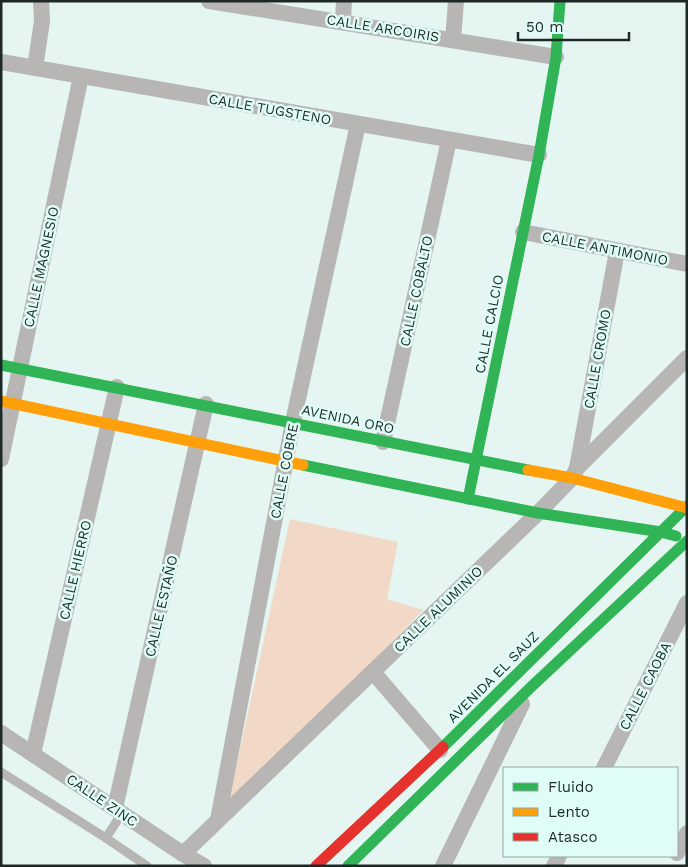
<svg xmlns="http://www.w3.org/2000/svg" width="688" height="867" viewBox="0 0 688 867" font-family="'Work Sans',sans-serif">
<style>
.green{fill:#f2d9c7}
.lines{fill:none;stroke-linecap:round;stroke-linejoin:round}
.lane{stroke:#b7b6b4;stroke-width:9}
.street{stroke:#b7b6b4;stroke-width:16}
.fast{stroke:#30b455;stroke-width:11}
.slow{stroke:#ff9f0a;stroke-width:11}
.jam{stroke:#e5322d;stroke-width:11}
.labels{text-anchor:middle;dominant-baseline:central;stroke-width:5;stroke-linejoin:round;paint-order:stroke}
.street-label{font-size:14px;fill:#1e2927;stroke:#dffcf6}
</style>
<rect width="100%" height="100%" fill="#e5f6f2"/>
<polygon class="green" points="290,519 398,542 387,599 423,610 227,809"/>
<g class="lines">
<g class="lane">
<polyline points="1,772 106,838 122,813"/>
<polyline points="106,838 147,866"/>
</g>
<g class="street">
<polyline points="209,1 556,57"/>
<polyline points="343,21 344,1"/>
<polyline points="453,40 456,1"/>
<polyline points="1,62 539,155"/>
<polyline points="35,68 42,21 41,1"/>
<polyline points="523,232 687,264"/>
<polyline points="383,442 449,140"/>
<polyline points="1,459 81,76"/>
<polyline points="577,468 617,251"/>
<polyline points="373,672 440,750"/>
<polyline points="1,733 183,854 204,866"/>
<polyline points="33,754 117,387"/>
<polyline points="604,768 687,603"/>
<polyline points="115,808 206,404"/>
<polyline points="218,820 293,422 358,124"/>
<polyline points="677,853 687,833"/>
<polyline points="183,854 538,513 572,478 577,468 687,358"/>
<polyline points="443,866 522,704"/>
<polyline points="554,866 559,856"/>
</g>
<g class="fast">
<polyline points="1,365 528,470"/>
<polyline points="303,465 538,513 661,532 676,536"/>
<polyline points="468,499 539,155 556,57 560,1"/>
<polyline points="443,747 687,506"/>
<polyline points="348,866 531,687 687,541"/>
</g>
<g class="slow">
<polyline points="1,401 303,465"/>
<polyline points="528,470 572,478 687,508"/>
</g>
<polyline class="jam" points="316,866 443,747"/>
</g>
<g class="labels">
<g class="street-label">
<text transform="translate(383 28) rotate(9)">CALLE ARCOIRIS</text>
<text transform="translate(270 109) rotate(10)">CALLE TUGSTENO</text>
<text transform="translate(605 248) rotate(11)">CALLE ANTIMONIO</text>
<text transform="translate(41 267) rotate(-78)">CALLE MAGNESIO</text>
<text transform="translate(416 291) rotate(-78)">CALLE COBALTO</text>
<text transform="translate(489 324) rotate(-79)">CALLE CALCIO</text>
<text transform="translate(597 359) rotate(-80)">CALLE CROMO</text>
<text transform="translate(348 419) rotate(12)">AVENIDA ORO</text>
<text transform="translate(284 471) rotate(-79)">CALLE COBRE</text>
<text transform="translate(75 570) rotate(-77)">CALLE HIERRO</text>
<text transform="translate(161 606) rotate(-77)">CALLE ESTAÑO</text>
<text transform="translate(438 609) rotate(-44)">CALLE ALUMINIO</text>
<text transform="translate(493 677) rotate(-45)">AVENIDA EL SAUZ</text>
<text transform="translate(645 686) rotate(-63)">CALLE CAOBA</text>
<text transform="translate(102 800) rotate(34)">CALLE ZINC</text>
</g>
</g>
<rect width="688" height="867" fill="none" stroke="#1e2927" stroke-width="5"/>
<rect x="503" y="767" width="175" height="90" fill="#dffcf6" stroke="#92a8a3"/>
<rect x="513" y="783" width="25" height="8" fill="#30b455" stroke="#92a8a3"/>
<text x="548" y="792" font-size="15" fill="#1e2927">Fluido</text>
<rect x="513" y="808" width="25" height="8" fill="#ff9f0a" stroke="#92a8a3"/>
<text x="548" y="817" font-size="15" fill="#1e2927">Lento</text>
<rect x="513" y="833" width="25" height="8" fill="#e5322d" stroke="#92a8a3"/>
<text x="548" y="842" font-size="15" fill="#1e2927">Atasco</text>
<path d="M518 32v8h111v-8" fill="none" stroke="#1e2927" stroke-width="2.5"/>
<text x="526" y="32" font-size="15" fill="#1e2927" stroke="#dffcf6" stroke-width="4" paint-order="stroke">50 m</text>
</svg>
